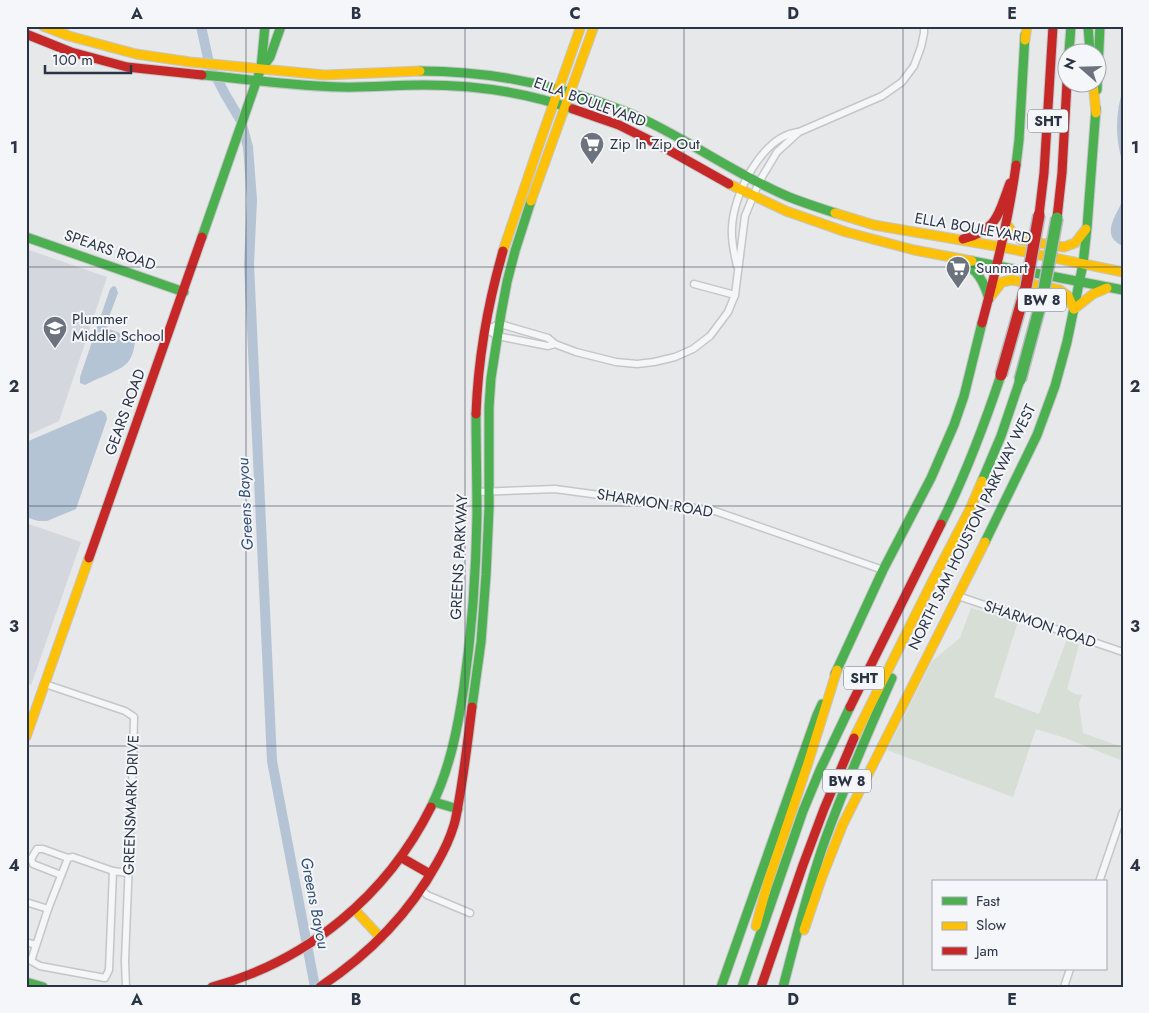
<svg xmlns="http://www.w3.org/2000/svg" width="1149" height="1013" viewBox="0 0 1149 1013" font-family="Jost,sans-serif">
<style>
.built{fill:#d4d7dd}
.green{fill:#d6ded6}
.water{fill:#b4c4d5}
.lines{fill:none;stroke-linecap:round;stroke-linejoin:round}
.river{stroke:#b4c4d5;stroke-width:10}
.street-casing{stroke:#c4c6c8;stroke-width:9}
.fast-casing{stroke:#c4c6c8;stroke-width:11}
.slow-casing{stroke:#c4c6c8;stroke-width:11}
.jam-casing{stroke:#c4c6c8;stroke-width:11}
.street{stroke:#f5f6f7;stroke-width:6}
.fast{stroke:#4caf50;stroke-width:9}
.slow{stroke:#ffc107;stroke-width:9}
.jam{stroke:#c62828;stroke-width:9}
.fast-bridge-casing{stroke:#b8bbbf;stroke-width:14;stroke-linecap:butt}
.jam-bridge-casing{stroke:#b8bbbf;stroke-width:14;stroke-linecap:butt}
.fast-bridge{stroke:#4caf50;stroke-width:11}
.jam-bridge{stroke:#c62828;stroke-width:11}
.grid{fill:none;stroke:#2b3445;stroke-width:1;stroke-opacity:0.55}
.labels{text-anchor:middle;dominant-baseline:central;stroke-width:4;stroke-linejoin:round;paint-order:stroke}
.shield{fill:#f4f6f9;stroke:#676e7b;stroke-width:1}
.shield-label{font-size:14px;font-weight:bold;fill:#2b3445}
.street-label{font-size:15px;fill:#2b3445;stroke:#f4f6f9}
.poi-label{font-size:15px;fill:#2b3445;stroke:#f4f6f9;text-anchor:start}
.water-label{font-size:16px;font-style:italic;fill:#34527a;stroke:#f4f6f9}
.neatline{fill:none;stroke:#2b3445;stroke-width:2}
.grid-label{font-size:16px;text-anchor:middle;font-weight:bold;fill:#2b3445}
</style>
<rect width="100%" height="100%" fill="#e6e8ea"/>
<g class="built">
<polygon points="26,249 107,277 59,421 26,436"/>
<polygon points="26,523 81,542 31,685 26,683"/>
</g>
<polygon class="green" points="971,608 1018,622 994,697 1039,714 1067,639 1079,645 1067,689 1075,694 1082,695 1079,704 1083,733 1122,747 1123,746 1123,761 1065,738 1036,729 1013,797 887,750 932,661 960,638"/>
<g class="water">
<path d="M 1123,89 L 1123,164 C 1115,139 1115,114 1123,89 Z"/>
<path d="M 1123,194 L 1123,246 C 1102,237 1113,220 1120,206 C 1122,202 1122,198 1123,194 Z"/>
<path d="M 113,286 L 116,287 L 118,293 L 106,325 L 109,329 L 135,339 C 135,347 132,360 125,365 C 118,371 94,380 85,385 L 80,383 L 80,377 L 110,289 Z"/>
<polygon points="101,410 106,414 107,419 76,509 47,521 38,521 26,517 26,442"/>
</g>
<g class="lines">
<polyline class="river" points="201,26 209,63 225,94 241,121 248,147 252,200 249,264 272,761 315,987"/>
<defs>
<g id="street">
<path d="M 737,266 C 734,253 731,241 732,228 C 733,194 762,137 798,132"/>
<polyline points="694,284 735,295"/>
<polyline points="487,329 500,324 548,338 555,344 576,352 616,362 637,364 654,362 675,357 693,349 710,336 728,312 735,295 745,216 759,182 777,152 799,132 882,96 902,82 914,66 921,47 924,33 924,26"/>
<polyline points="487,329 497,336 548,346 555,344"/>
<polyline points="477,492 555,489 703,509 712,510 883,570"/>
<polyline points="958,596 1123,652"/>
<polyline points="45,684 125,711 134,717 133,760 125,961 126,987"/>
<polyline points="61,875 33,864 31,859 37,849 43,849 68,858"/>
<polyline points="1099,882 1123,812"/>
<polyline points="421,889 427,895 470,913"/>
<polyline points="26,902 48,909 31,961 40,966 105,978 109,970 113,871 128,873"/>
<polyline points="48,909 68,858 73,857 113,871"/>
<polyline points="26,942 36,945"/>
<polyline points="1064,987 1070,969"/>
</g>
<g id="fast">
<polyline points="1088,26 1090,52"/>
<polyline points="1069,52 1071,26"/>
<polyline points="262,68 270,57 281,26"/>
<path d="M 420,71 C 490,71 559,85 624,111 C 667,128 706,155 748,177 C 761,184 775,191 789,197 C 804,203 820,208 835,213"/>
<path d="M 202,75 C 248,79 293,86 339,87 C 367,88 395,85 423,85 C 474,85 525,92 573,109"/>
<polyline points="1097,90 1100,26"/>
<polyline points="1016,165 1019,140 1025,35"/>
<polyline points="26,237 184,292"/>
<polyline points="202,237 261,68 265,26"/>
<polyline points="972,261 1123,290"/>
<path d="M 963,262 C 978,271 984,282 989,299"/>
<polyline points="982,481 1001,436 1020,380"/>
<path d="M 941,524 C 965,476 984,426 1001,375"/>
<polyline points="985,542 1037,435 1055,386 1067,342 1083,264 1087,228 1096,108"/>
<polyline points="835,674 883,570 931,478 954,425 964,396 982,323"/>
<polyline points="472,707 481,642 486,575 489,508 489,407 491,378 501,314 507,282 515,251 531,201"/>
<polyline points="434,802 458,809"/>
<path d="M 431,807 C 450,769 458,727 464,686 C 472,630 476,573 477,516 C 477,482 476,448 476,414"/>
<polyline points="26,982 43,987"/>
<polyline points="721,987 817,715 822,704"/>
<polyline points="742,987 803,811 820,770 850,707"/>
<path d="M 783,987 C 796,938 808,888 825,840 C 845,785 868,732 892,678"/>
</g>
<g id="slow">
<polyline points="43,26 69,36 136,54 190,62 325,75 420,71"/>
<polyline points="1025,40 1027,26"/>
<polyline points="1093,82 1096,113"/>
<polyline points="729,184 786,211 846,232 914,250 972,261"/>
<polyline points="531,201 594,26"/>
<polyline points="835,213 874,225 1001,247 1123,272"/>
<polyline points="1006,223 1012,232 1021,240 1064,247 1075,243 1086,229"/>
<polyline points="503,251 541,139 581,26"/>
<polyline points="992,295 1002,282 1012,280 1060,290 1068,296 1074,309"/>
<polyline points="1074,309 1093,294 1107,288"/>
<polyline points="26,737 89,558"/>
<polyline points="854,738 932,582 970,509 982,481"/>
<polyline points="354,909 381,938"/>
<polyline points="756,926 768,882 808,763 837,670"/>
<polyline points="804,930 822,877 843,824 985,542"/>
</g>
<g id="jam">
<polyline points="26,34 71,52 127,67 202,75"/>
<polyline points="573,109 619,125 665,148 729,184"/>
<polyline points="1039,215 1044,173 1053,26"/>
<polyline points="1057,218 1062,173 1067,82"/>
<path d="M 963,239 C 999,229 998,214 1010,183"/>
<path d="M 982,323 C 996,271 1009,218 1016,165"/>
<path d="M 476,414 C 478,359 488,303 503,251"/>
<polyline points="89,558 202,237"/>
<polyline points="850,707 941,524"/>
<polyline points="402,858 430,874"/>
<path d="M 212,987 C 308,961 387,895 431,807"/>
<path d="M 320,987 C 368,955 409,914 437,863 C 444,851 450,838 454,825 C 456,818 457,812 458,806 C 464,773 468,740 472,707"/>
<polyline points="761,987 803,865 824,809 854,738"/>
</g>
</defs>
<use href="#street" class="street-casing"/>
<use href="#fast" class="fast-casing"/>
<use href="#slow" class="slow-casing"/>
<use href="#jam" class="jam-casing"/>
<use href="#street" class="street"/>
<use href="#fast" class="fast"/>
<use href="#slow" class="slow"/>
<use href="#jam" class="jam"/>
<defs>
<polyline id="fast-bridge" points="1020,380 1043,295 1057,218"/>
<polyline id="jam-bridge" points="1001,375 1026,287 1039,215"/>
</defs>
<use href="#fast-bridge" class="fast-bridge-casing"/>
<use href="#jam-bridge" class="jam-bridge-casing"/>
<use href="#fast-bridge" class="fast-bridge"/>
<use href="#jam-bridge" class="jam-bridge"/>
</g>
<path class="grid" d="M 246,26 L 246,987M 465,26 L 465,987M 684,26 L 684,987M 903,26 L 903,987M 26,267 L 1123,267M 26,506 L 1123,506M 26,746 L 1123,746"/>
<defs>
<symbol id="supermarket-pin" viewBox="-11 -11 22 30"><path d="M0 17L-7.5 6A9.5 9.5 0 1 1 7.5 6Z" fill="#6c737f" stroke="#f4f6f9"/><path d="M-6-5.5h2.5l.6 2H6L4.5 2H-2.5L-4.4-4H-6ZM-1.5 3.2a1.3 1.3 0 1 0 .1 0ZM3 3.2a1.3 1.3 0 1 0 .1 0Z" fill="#fff"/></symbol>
<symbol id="school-pin" viewBox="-11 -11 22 30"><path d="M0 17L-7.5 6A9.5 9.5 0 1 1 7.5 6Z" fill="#6c737f" stroke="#f4f6f9"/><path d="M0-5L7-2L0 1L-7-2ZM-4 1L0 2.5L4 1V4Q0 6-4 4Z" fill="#fff"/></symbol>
</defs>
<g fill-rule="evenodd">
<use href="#supermarket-pin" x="578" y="130" width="28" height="38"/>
<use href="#supermarket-pin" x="944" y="254" width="28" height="38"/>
<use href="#school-pin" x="41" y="314" width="28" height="38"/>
</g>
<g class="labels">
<g class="shield">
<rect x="1028" y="109.5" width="40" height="23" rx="4"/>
<rect x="1018" y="288.5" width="48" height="23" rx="4"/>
<rect x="844" y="666.5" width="40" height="23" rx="4"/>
<rect x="823" y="769.5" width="48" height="23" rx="4"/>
</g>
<g class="shield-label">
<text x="1048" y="121">SHT</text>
<text x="1042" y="300">BW 8</text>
<text x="864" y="678">SHT</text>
<text x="847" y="781">BW 8</text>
</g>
<g class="street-label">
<text transform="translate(590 102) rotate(20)">ELLA BOULEVARD</text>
<text transform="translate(973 228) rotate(10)">ELLA BOULEVARD</text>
<text transform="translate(110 250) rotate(19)">SPEARS ROAD</text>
<text transform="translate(125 412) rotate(-70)">GEARS ROAD</text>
<text transform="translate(655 503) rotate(9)">SHARMON ROAD</text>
<text transform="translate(972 527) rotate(-64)">NORTH SAM HOUSTON PARKWAY WEST</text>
<text transform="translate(459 557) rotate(-87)">GREENS PARKWAY</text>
<text transform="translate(1040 624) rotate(19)">SHARMON ROAD</text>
<text transform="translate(131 805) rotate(-88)">GREENSMARK DRIVE</text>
</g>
<g class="poi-label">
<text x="610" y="144">Zip In Zip Out</text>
<text x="976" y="268">Sunmart</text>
<text x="72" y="319">Plummer<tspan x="72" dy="17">Middle School</tspan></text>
</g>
<g class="water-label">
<text transform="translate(245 504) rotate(-93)">Greens Bayou</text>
<text transform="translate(315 903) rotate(79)">Greens Bayou</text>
</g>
</g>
<rect width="1149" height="1013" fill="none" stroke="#f4f6f9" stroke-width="55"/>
<rect x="932" y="880" width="175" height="90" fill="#f4f6f9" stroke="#a4a8b1"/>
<rect x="942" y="897" width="25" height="8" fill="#4caf50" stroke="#a4a8b1"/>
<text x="976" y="906" font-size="15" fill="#2b3445">Fast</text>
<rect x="942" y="922" width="25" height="8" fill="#ffc107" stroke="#a4a8b1"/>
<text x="976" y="930" font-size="15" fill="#2b3445">Slow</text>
<rect x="942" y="947" width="25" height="8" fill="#c62828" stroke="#a4a8b1"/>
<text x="976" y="956" font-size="15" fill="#2b3445">Jam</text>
<g transform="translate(1082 68) rotate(290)"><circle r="24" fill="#f4f6f9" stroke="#a4a8b1"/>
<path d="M0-4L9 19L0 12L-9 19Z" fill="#6c737f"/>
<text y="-8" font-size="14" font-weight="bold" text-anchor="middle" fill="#2b3445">N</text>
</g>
<path d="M45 65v8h86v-8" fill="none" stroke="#2b3445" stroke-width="2.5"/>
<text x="52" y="65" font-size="15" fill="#2b3445" stroke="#f4f6f9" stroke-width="4" paint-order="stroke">100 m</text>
<rect x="28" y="28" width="1094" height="958" class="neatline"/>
<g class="grid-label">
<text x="137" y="19">A</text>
<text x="356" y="19">B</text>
<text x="575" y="19">C</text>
<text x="793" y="19">D</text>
<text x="1012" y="19">E</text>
<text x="14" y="153">1</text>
<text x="1135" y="153">1</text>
<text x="14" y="392">2</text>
<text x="1135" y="392">2</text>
<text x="14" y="632">3</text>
<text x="1135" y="632">3</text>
<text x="14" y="871">4</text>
<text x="1135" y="871">4</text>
<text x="137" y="1005">A</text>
<text x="356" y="1005">B</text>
<text x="575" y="1005">C</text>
<text x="793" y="1005">D</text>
<text x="1012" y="1005">E</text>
</g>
</svg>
